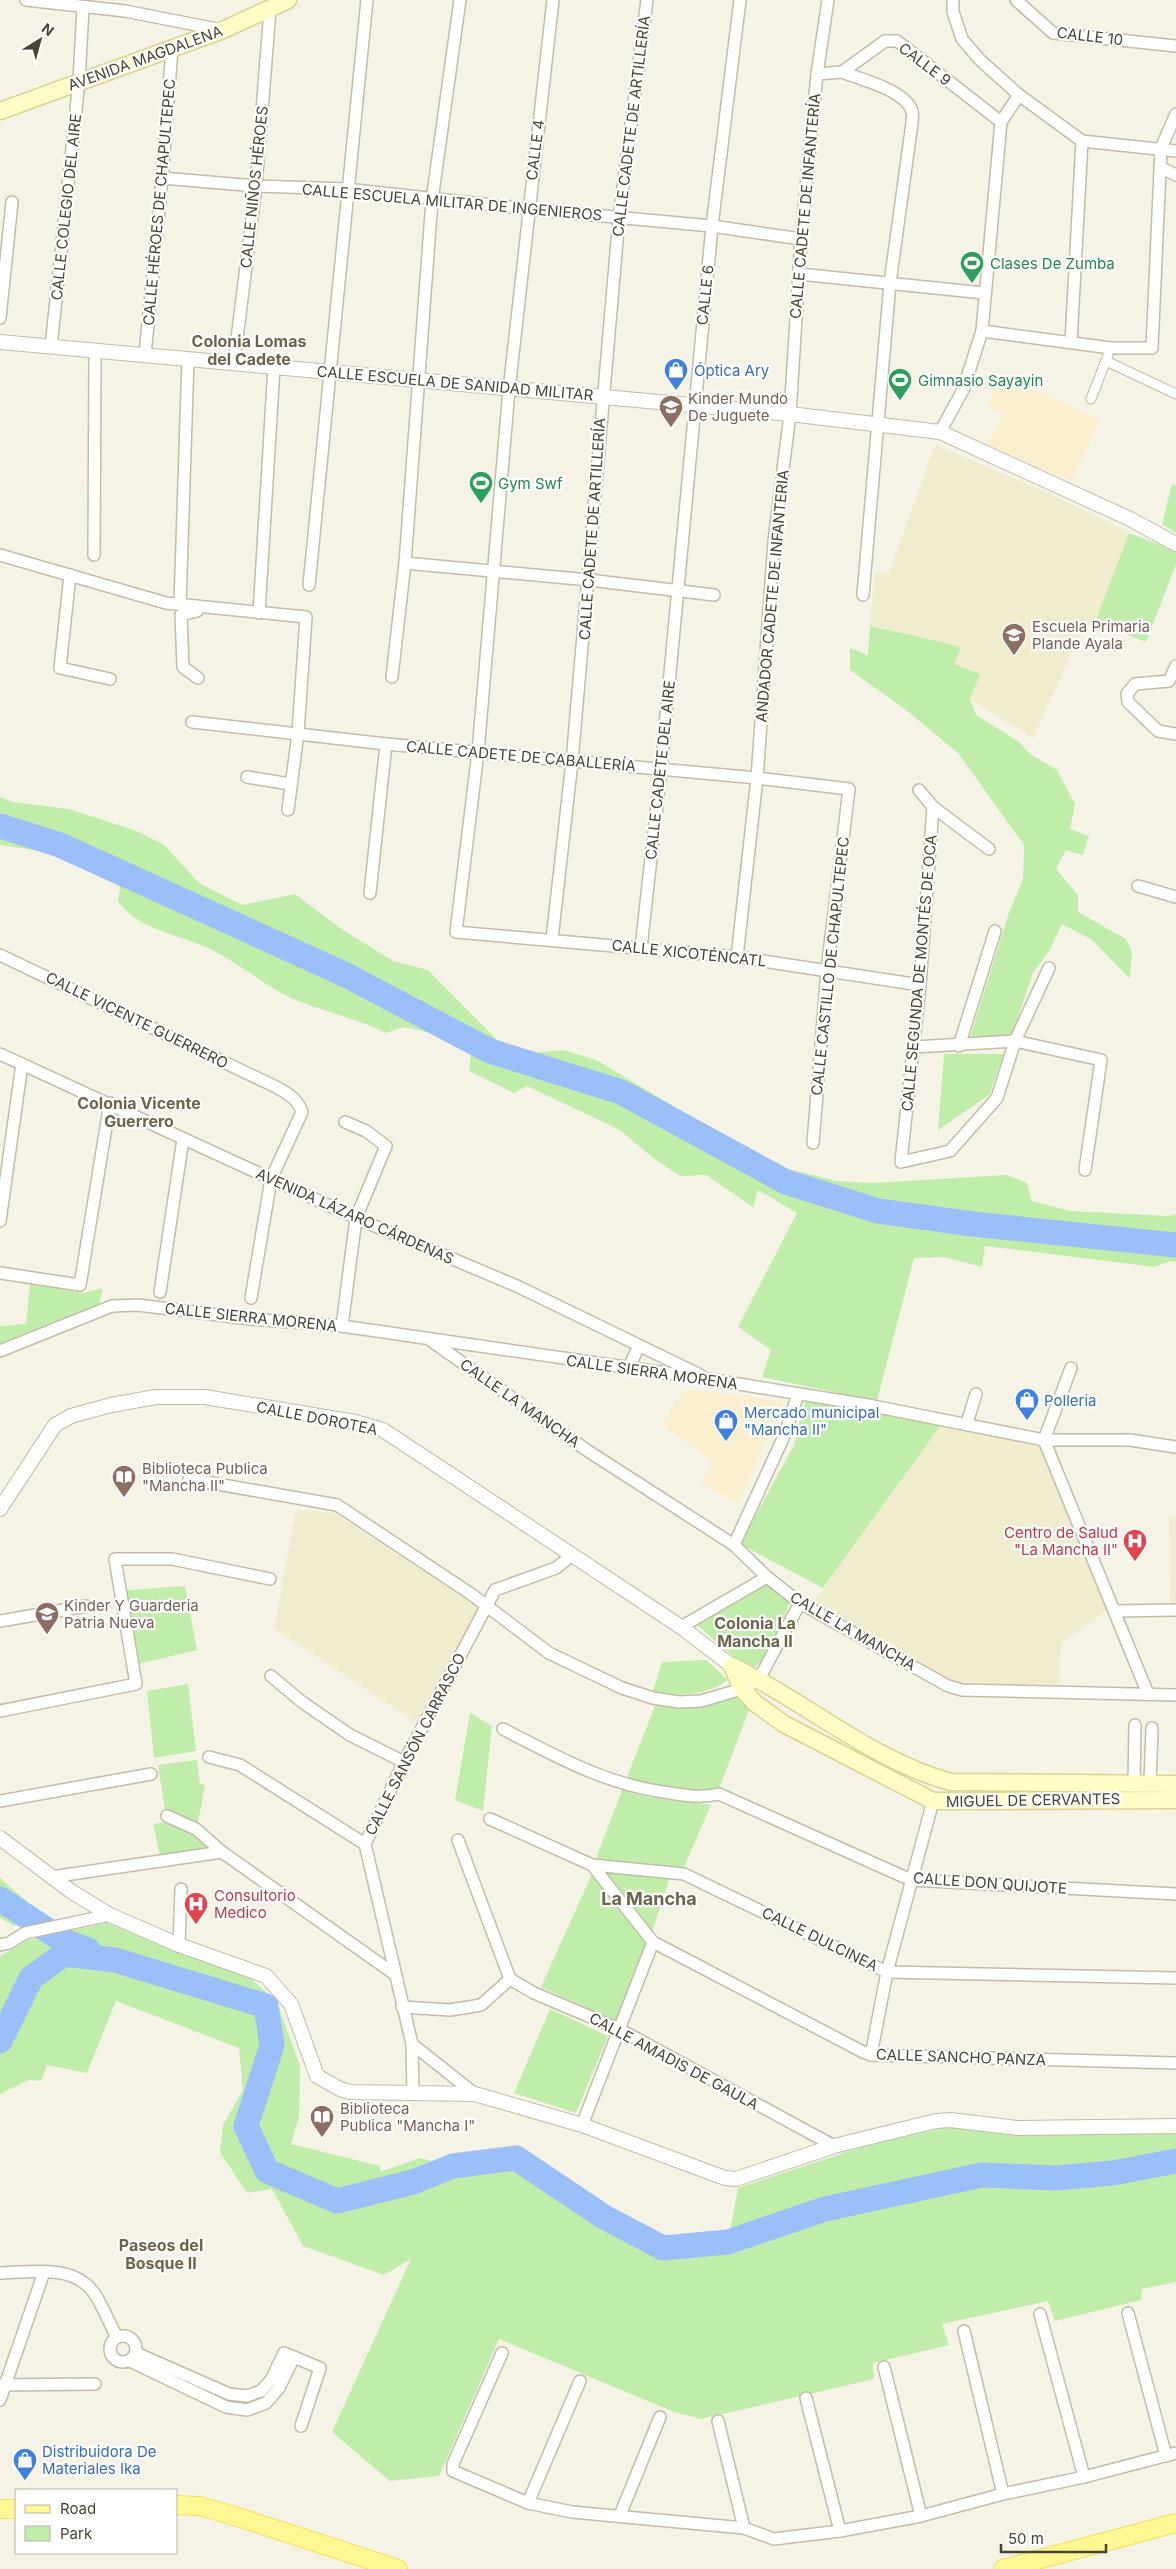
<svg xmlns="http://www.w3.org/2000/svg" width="1176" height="2569" viewBox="0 0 1176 2569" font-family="Inter,sans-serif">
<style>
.commercial{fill:#f9efce}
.education{fill:#efedce}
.green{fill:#c1edaa}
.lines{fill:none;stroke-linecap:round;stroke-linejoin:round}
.river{stroke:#9bbff8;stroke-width:25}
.pedestrian-casing{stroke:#c1bda7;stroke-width:11}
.minor-casing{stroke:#c1bda7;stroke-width:14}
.tertiary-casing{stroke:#c1bda7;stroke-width:16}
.secondary-casing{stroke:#d9d490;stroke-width:19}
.primary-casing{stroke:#f0e158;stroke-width:20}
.pedestrian{stroke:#fff;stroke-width:9}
.minor{stroke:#fff;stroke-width:11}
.tertiary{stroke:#fff;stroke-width:14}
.secondary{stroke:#fffdc5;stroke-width:16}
.primary{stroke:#fff694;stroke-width:18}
.labels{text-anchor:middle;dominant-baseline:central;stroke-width:4.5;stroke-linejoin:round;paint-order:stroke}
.street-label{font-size:15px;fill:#484434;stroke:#fff}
.leisure-label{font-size:15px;fill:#27864d;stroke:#fff;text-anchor:start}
.shop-label{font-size:15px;fill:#366cbe;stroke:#fff;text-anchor:start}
.education-label{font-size:15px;fill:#785e54;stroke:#fff;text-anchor:start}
.health-label{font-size:15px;fill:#be3a42;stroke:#fff;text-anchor:end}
.neighbourhood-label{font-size:16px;font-weight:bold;fill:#6c654a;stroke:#fff}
.quarter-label{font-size:18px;font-weight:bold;fill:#6c654a;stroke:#fff}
</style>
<rect width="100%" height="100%" fill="#f5f3e6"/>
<g class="commercial">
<polygon points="1000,374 1100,420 1072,481 987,445 1003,414 987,406"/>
<polygon points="685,1389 784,1401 738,1504 701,1484 712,1460 661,1425"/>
</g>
<g class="education">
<polygon points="935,445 1058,497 1129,533 1095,622 1079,637 1033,738 970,699 954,664 961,649 950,644 870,626 875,570 889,573"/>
<polygon points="941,1425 1040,1446 1109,1609 1061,1643 1059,1685 954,1682 812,1604"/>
<polygon points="296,1510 334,1513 480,1608 417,1723 274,1628"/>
<polygon points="1169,1517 1176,1517 1176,1608 1170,1608"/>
</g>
<g class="green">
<polygon points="1172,484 1176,486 1176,533 1162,524"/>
<polygon points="1129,533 1176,551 1176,564 1146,642 1095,622"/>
<polygon points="870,626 950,644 961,648 954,664 980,674 970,699 976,715 1019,742 1030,754 1057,770 1075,804 1070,829 1089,836 1083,855 1066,850 1056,869 1078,895 1078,912 1126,939 1132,952 1130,979 1092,940 1062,924 1049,951 1033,973 1011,1038 969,1041 1008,915 1023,879 1024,845 958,753 906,710 850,670 850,648 868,655"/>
<path d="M 0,797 L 13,802 L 69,809 L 139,832 L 164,845 L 199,883 L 242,905 L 295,894 L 340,928 L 393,961 L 428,970 L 503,1046 L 530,1053 L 564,1050 L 598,1061 L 772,1165 L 837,1181 L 872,1183 L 1007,1175 L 1027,1183 L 1032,1201 L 1070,1211 L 1169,1216 L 1176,1214 L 1176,1262 L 1171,1261 L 1154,1267 L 985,1246 L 982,1267 L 944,1257 L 914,1258 L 877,1401 L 762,1377 L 771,1350 L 738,1327 L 797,1213 L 758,1190 L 753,1207 L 706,1175 L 680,1176 L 653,1158 L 620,1130 L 527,1086 L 514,1093 L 469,1071 L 471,1051 L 453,1038 L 404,1027 L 386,1033 C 356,1018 324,1012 293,999 C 265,986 241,965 214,951 C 182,934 140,932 118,901 L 120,887 L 67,855 L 0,845 Z"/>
<polygon points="944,1054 1004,1054 989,1095 938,1130"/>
<polygon points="30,1284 83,1293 103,1288 99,1306 0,1346 0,1326 26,1324"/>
<polygon points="806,1399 941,1425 823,1588 740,1544 794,1445"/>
<path d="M 766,1581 L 789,1603 C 782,1624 773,1652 755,1667 L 740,1662 L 696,1624 Z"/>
<polygon points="185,1586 197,1650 138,1664 127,1590"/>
<path d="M 706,1660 L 728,1680 C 704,1697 681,1695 652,1694 L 662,1662 Z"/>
<polygon points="188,1684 196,1751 154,1758 147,1691"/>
<polygon points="742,1696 749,1710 719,1789 702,1794 626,1780 656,1703 711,1703"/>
<polygon points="470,1713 492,1726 483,1811 455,1800"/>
<polygon points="197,1760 200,1784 205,1785 198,1823 165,1809 158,1765"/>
<polygon points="623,1788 647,1797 711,1805 683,1869 595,1861"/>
<polygon points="167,1822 194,1833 211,1849 160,1856 153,1824"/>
<polygon points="600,1869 671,1873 651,1935"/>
<polygon points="592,1874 647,1943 617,2022 541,1987"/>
<polygon points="0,1878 32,1906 14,1926 0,1918"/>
<polygon points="107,1923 251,1979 277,2002 300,2066 299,2117 291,2144 380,2166 380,2172 420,2158 453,2166 516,2158 604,2216 663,2248 728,2242 738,2188 868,2145 948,2127 1026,2136 1062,2131 1176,2129 1176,2282 1142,2289 1141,2300 1055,2321 1048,2301 942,2324 949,2345 873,2363 874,2379 701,2419 674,2412 499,2339 439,2476 390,2481 332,2432 411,2259 384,2275 303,2246 272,2189 247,2193 220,2152 223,2125 243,2090 239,2048 116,2001 87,2073 47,2065 41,2081 29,2080 0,2094 0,1956 28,1940"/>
<polygon points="550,2009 608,2036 576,2113 514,2093"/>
</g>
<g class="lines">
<g class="river">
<polyline points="0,826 60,845 346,975 490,1051 621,1092 786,1182 878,1211 973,1224 1176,1245"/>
<polyline points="0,1899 64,1941 88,1950"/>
<polyline points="0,2041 31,1978 64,1954 115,1960 266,2006 272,2045 246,2126 267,2171 337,2201 413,2182 453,2166 516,2158 604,2217 663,2248 728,2242 825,2209 982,2175 1056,2178 1113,2173 1176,2161"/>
</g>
<defs>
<g id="pedestrian">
<polyline points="1106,361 1176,394"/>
<polyline points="1091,399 1108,355"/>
</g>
<g id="minor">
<polyline points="26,0 125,11 222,30"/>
<polyline points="553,0 509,390 478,752 456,932 737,957 920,985"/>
<polyline points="953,0 953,12 962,39 980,60 1019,95 1082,141 1176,151"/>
<polyline points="1016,0 1053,33 1176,46"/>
<path d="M 842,72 C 860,79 905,90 912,111 C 913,115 912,120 912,123 L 890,283 L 863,595"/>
<polyline points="817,74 842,72 885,41 897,41 1001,122"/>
<polyline points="1160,167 1176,175"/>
<polyline points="162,178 256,186 346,189 528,209 712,226 801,239"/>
<polyline points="799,274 984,293"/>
<polyline points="0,318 12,202"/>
<polyline points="982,331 1111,348 1152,348 1161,148 1176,114"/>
<polyline points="1071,342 1082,141"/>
<polyline points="51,347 79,81 83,8"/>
<polyline points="145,355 162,178 172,49"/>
<polyline points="234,363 256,186 270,10"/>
<polyline points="940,432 963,390 982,331 1001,122 1019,95"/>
<polyline points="0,555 166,603 306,617 298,733 288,810"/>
<polyline points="94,555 95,351"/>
<polyline points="405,563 589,580 714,595"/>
<polyline points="70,575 60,668 110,679"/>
<polyline points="309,585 367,0"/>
<polyline points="180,604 188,360"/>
<polyline points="197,606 197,611 181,615 183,667 198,678"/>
<polyline points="259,613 274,367"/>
<polyline points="1176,666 1169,681 1135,684 1127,694 1128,702 1158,731 1176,734"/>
<polyline points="392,677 405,563 432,200 460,0"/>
<polyline points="192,722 386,744 757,778 849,789 827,970 813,1143"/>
<polyline points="247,777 290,784"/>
<polyline points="919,790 933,807 989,849"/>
<polyline points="933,807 920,985 901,1162 950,1151 997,1098 1015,1041 1049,968"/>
<polyline points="1138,886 1176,897"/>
<polyline points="370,893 386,744"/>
<polyline points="552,939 572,762 619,218 647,0"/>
<polyline points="641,948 661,769 712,226 740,0"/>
<path d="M 0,955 L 274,1086 C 287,1093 297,1098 302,1112 L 271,1179 L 251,1298"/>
<polyline points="737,957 757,778 774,541 790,414 801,239 817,74 828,0"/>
<polyline points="959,1046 995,931"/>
<polyline points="914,1047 1015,1041 1101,1060 1085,1170"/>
<polyline points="0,1054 356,1218 519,1287 700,1375"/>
<polyline points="0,1221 22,1064"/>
<polyline points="0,1273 80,1285 110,1103"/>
<polyline points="160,1292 183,1139"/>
<polyline points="342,1326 356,1218 386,1146 366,1131 345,1122"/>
<polyline points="430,1340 588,1451 734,1545 767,1577 800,1603 948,1686 962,1690 1176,1695"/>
<polyline points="0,1351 112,1306 138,1305 250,1319 342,1326 708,1379 868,1405 1044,1440 1130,1440 1176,1447"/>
<polyline points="1071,1368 1044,1440 1148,1694"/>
<polyline points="628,1369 639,1346"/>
<polyline points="967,1423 976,1394"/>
<polyline points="189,1479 337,1505 471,1594 549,1653 622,1688 653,1698 679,1702 701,1701 742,1689 759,1679 800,1603"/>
<polyline points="734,1545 785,1434 798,1394"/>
<polyline points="1116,1611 1176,1610"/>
<polyline points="0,1621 86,1606"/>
<polyline points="681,1627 767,1577"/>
<polyline points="271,1676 302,1702 350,1735 404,1762"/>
<polyline points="0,1711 136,1684 115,1559 172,1559 270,1579"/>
<path d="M 503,1729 C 559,1758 607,1785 670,1793 C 688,1796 702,1798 719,1794 L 911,1880 L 1176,1894"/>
<polyline points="209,1757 240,1765 365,1844"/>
<polyline points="1134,1783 1135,1725"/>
<polyline points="1150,1783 1152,1728"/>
<polyline points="0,1801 151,1774"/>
<polyline points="167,1816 196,1829 222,1852"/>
<polyline points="490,1819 592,1865 653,1942 863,2052 871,2055 1176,2063"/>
<polyline points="458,1840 510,1979"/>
<polyline points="592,1865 684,1874 887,1972 1176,1978"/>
<polyline points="51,1877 222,1852 393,1973"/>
<polyline points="0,1945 9,1943 25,1933 110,1915"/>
<polyline points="179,1945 181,1889"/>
<polyline points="510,1979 534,1993 619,2029 834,2146"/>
<polyline points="402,2007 450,2010 481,2005 510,1979"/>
<polyline points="412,2044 413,2092"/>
<polyline points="871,2055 887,1972 933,1801"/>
<polyline points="475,2094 412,2044 365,1844 404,1762 495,1590 556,1568 571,1556"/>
<polyline points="582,2125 653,1942"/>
<path d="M 0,2273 C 30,2272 74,2264 94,2293 C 103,2306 109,2323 117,2337"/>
<polyline points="1128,2313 1166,2456"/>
<polyline points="1040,2314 1084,2477"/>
<polyline points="964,2331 1003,2494"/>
<circle cx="123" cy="2349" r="13"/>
<polyline points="136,2353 229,2394 247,2396 261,2391 271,2380 284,2353 320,2368 301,2426"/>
<polyline points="502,2353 453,2464 453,2471 528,2503 572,2512 744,2528 774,2539 840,2531 921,2516 1003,2494 1084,2477 1176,2453"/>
<polyline points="130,2361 226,2407 247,2410 266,2403 279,2388 294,2357"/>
<polyline points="884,2367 921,2516"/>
<polyline points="0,2385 95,2384"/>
<polyline points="806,2398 840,2531"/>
<polyline points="0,2400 44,2272"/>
<polyline points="718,2421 744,2528"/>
<polyline points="528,2503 580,2381"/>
<polyline points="620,2515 660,2417"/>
</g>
<g id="tertiary">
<polyline points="0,342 790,414 940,432 1130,519 1176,544"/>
<polyline points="0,1509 55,1425 71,1416 111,1405 156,1397 205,1397 355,1422 383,1430 681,1627 732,1666"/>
<polyline points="0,1838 72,1892 110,1915 179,1945 266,1976 291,2004 317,2076 340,2089 350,2092 475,2094 582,2125 725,2178 736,2179 834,2146 936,2121 950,2120 1018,2128 1176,2126"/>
</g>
<g id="secondary">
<polyline points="0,111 223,30 288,0"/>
<polyline points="732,1666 742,1689 755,1703 784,1724 933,1801 1176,1800"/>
<path d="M 732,1666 C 805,1701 872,1761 951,1782 L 1176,1784"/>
</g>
<g id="primary">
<polyline points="176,2505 200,2506 238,2517 398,2569"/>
<polyline points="0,2509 16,2509"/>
<polyline points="1003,2569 1176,2523"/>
</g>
</defs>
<use href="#pedestrian" class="pedestrian-casing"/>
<use href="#minor" class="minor-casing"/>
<use href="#tertiary" class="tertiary-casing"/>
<use href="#secondary" class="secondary-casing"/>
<use href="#primary" class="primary-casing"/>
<use href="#pedestrian" class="pedestrian"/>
<use href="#minor" class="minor"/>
<use href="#tertiary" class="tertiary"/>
<use href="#secondary" class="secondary"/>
<use href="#primary" class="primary"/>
</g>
<defs>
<symbol id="stadium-pin" viewBox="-11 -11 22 30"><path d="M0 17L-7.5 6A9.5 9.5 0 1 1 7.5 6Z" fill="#2e9e5b" stroke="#fff"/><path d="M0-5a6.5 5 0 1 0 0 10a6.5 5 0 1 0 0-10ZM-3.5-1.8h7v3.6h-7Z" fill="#fff"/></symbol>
<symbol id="shop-pin" viewBox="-11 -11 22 30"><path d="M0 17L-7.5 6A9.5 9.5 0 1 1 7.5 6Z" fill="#3f7fe0" stroke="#fff"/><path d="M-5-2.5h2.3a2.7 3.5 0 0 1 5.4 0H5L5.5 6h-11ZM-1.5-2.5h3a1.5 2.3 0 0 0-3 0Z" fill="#fff"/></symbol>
<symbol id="school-pin" viewBox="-11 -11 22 30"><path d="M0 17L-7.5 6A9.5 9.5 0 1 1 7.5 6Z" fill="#8d6e63" stroke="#fff"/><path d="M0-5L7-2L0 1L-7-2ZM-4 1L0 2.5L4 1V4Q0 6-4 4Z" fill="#fff"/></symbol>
<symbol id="library-pin" viewBox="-11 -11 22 30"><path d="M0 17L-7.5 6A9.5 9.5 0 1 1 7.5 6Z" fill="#8d6e63" stroke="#fff"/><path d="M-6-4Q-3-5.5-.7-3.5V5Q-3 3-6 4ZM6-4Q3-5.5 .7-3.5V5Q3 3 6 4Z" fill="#fff"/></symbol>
<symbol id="hospital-pin" viewBox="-11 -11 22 30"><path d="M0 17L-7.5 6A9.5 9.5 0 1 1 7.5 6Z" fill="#e0444e" stroke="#fff"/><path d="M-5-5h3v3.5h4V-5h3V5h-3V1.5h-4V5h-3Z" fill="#fff"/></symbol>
</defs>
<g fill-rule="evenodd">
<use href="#stadium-pin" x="958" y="249" width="28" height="38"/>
<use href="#shop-pin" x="662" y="356" width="28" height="38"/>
<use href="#stadium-pin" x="886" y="366" width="28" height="38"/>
<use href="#school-pin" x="657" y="393" width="28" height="38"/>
<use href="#stadium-pin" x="467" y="469" width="28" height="38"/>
<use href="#school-pin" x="1000" y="621" width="28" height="38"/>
<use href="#shop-pin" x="1013" y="1386" width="28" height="38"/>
<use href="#shop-pin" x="712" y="1407" width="28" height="38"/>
<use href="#library-pin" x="110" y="1463" width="28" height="38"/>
<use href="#hospital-pin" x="1121" y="1527" width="28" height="38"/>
<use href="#school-pin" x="33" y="1600" width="28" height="38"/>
<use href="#hospital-pin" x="182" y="1890" width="28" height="38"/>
<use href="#library-pin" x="308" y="2103" width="28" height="38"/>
<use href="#shop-pin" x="11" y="2446" width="28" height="38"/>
</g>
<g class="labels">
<g class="street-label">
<text transform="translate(1090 36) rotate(7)">CALLE 10</text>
<text transform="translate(145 58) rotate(-20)">AVENIDA MAGDALENA</text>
<text transform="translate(925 64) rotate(37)">CALLE 9</text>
<text transform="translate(631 126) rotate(-83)">CALLE CADETE DE ARTILLERÍA</text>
<text transform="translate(535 150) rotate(-83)">CALLE 4</text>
<text transform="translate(254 187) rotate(-84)">CALLE NIÑOS HÉROES</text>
<text transform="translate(159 202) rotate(-85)">CALLE HÉROES DE CHAPULTEPEC</text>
<text transform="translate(452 202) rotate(5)">CALLE ESCUELA MILITAR DE INGENIEROS</text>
<text transform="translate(805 206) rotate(-85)">CALLE CADETE DE INFANTERÍA</text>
<text transform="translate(66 207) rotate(-84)">CALLE COLEGIO DEL AIRE</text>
<text transform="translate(705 295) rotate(-84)">CALLE 6</text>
<text transform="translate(455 383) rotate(5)">CALLE ESCUELA DE SANIDAD MILITAR</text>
<text transform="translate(592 529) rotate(-86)">CALLE CADETE DE ARTILLERÍA</text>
<text transform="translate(772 596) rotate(-85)">ANDADOR CADETE DE INFANTERIA</text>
<text transform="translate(521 756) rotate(5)">CALLE CADETE DE CABALLERÍA</text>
<text transform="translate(660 770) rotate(-84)">CALLE CADETE DEL AIRE</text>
<text transform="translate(689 953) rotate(6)">CALLE XICOTÉNCATL</text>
<text transform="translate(830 966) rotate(-84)">CALLE CASTILLO DE CHAPULTEPEC</text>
<text transform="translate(919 973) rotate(-85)">CALLE SEGUNDA DE MONTÉS DE OCA</text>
<text transform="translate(137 1020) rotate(26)">CALLE VICENTE GUERRERO</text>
<text transform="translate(355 1216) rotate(24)">AVENIDA LÁZARO CÁRDENAS</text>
<text transform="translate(251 1317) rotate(6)">CALLE SIERRA MORENA</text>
<text transform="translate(652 1372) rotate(8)">CALLE SIERRA MORENA</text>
<text transform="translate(520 1403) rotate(35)">CALLE LA MANCHA</text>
<text transform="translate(317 1418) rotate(11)">CALLE DOROTEA</text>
<text transform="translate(853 1631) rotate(30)">CALLE LA MANCHA</text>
<text transform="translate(415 1744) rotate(-63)">CALLE SANSÓN CARRASCO</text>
<text transform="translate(1033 1800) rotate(-1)">MIGUEL DE CERVANTES</text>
<text transform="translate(990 1883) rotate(4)">CALLE DON QUIJOTE</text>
<text transform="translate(820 1939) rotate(26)">CALLE DULCINEA</text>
<text transform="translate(961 2057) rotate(2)">CALLE SANCHO PANZA</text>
<text transform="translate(674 2061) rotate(28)">CALLE AMADIS DE GAULA</text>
</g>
<g class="leisure-label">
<text x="990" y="263">Clases De Zumba</text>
<text x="918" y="380">Gimnasio Sayayin</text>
<text x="498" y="483">Gym Swf</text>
</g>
<g class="shop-label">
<text x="694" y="370">Óptica Ary</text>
<text x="1044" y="1400">Polleria</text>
<text x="744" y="1412">Mercado municipal<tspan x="744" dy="17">"Mancha II"</tspan></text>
<text x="42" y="2451">Distribuidora De<tspan x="42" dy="17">Materiales Ika</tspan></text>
</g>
<g class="education-label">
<text x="688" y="398">Kinder Mundo<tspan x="688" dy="17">De Juguete</tspan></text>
<text x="1032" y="626">Escuela Primaria<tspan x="1032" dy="17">Plande Ayala</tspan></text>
<text x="142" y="1468">Biblioteca Publica<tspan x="142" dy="17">"Mancha II"</tspan></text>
<text x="64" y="1605">Kinder Y Guarderia<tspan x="64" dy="17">Patria Nueva</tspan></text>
<text x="340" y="2108">Biblioteca<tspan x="340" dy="17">Publica "Mancha I"</tspan></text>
</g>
<g class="health-label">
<text x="1118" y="1532">Centro de Salud<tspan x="1118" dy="17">"La Mancha II"</tspan></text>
<text x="214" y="1895" text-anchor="start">Consultorio<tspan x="214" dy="17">Medico</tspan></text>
</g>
<g class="neighbourhood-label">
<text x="249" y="341">Colonia Lomas<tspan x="249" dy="18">del Cadete</tspan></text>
<text x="139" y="1103">Colonia Vicente<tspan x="139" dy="18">Guerrero</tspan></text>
<text x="755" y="1623">Colonia La<tspan x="755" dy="18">Mancha II</tspan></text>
<text x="161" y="2245">Paseos del<tspan x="161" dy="18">Bosque II</tspan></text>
</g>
<g class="quarter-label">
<text x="649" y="1898">La Mancha</text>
</g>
</g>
<rect x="15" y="2489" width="162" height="65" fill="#ffffff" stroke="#b6b4ae"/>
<rect x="25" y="2505" width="25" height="8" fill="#fff694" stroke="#b6b4ae"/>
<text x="60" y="2514" font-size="15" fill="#484434">Road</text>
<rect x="25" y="2526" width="25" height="15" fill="#c1edaa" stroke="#b6b4ae"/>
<text x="60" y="2539" font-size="15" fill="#484434">Park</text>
<g transform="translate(40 40) rotate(37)" stroke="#ffffff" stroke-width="4" paint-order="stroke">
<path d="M0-4L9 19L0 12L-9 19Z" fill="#484434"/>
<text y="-8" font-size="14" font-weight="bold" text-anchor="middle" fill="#484434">N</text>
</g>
<path d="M1001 2544v8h105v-8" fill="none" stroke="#484434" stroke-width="2.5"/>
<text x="1008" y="2544" font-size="15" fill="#484434" stroke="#ffffff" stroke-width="4" paint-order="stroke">50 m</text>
</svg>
